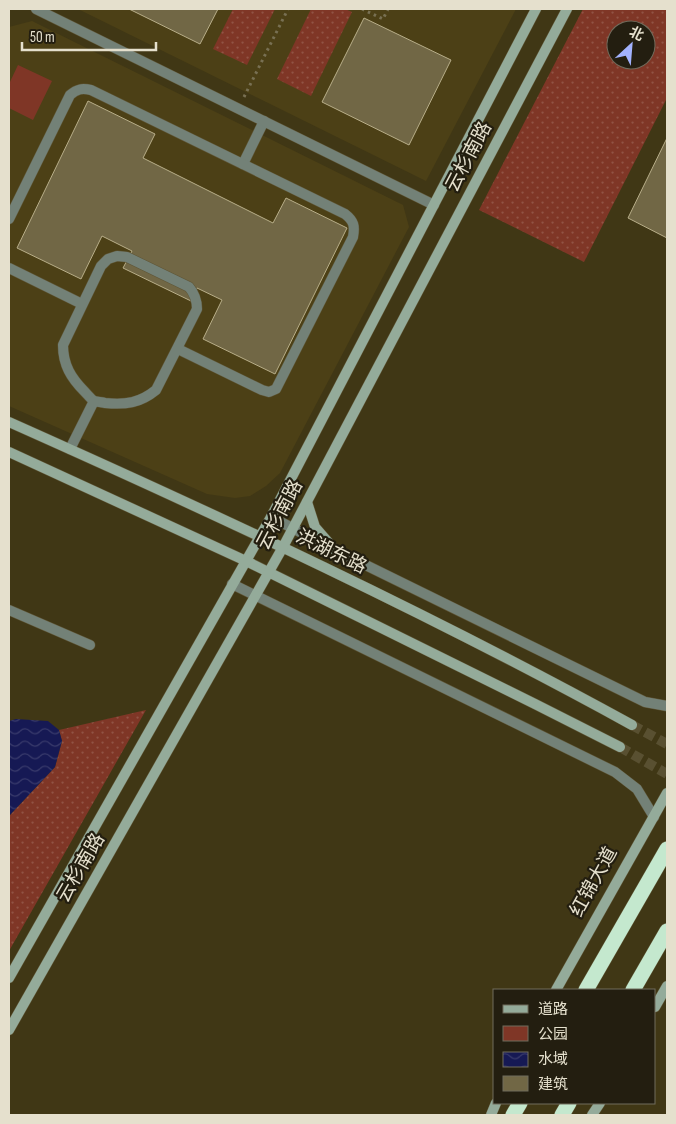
<svg xmlns="http://www.w3.org/2000/svg" width="676" height="1124" viewBox="0 0 676 1124" font-family="'Sofia Sans Condensed','Noto Sans SC',sans-serif">
<style>
.built{fill:#4c4016}
.green{fill:url(#green-dots);fill-rule:evenodd}
.pitch{fill:#7f3626}
.water{fill:url(#water-waves)}
.building{fill:#716745;stroke:#b8ae89}
.lines{fill:none;stroke-linecap:round;stroke-linejoin:round}
.secondary-tunnel{stroke:#595031;stroke-width:10;stroke-dasharray:10 5;stroke-linecap:butt}
.lane-casing{stroke:#5e5536;stroke-width:11}
.street-casing{stroke:#5e5536;stroke-width:11}
.secondary-casing{stroke:#5e5536;stroke-width:11}
.highway-casing{stroke:#5e5536;stroke-width:16}
.path{stroke:#787053;stroke-width:3;stroke-dasharray:2.5 4;stroke-linecap:butt}
.lane{stroke:#738177;stroke-width:10}
.street{stroke:#738177;stroke-width:10}
.secondary{stroke:#94ab9a;stroke-width:10}
.highway{stroke:#c4e8ce;stroke-width:15}
.labels{text-anchor:middle;dominant-baseline:central;stroke-width:4.5;stroke-linejoin:round;paint-order:stroke}
.street-label{font-size:19px;fill:#e5e0cd;stroke:#231e10}
</style>
<defs>
<pattern id="green-dots" width="8" height="8" patternUnits="userSpaceOnUse" patternTransform="scale(1.25)"><rect width="8" height="8" fill="#7f3626"/><path d="M2 2h.1M6 6h.1" fill="none" stroke="#915344" stroke-width="1.8" stroke-linecap="round"/></pattern>
<pattern id="water-waves" width="16" height="10" patternUnits="userSpaceOnUse" patternTransform="scale(1.25)"><rect width="16" height="10" fill="#161954"/><path d="M0 5q4-4 8 0t8 0" fill="none" stroke="#383a6b"/></pattern>
</defs>
<rect width="100%" height="100%" fill="#403715"/>
<g class="built">
<polygon points="78,9 516,9 426,181"/>
<polygon points="32,21 403,205 409,227 280,473 266,486 250,496 235,498 207,494 9,406 9,27"/>
</g>
<g class="green">
<polygon points="233,9 275,9 247,65 213,49"/>
<polygon points="311,9 345,9 352,12 311,96 277,79"/>
<path d="M 583,9 L 667,9 L 667,98 L 584,262 L 479,210 ZM 616,30 L 646,30 L 646,60 L 616,60 Z"/>
<polygon points="146,710 9,951 9,816 55,767 62,741 59,730"/>
</g>
<polygon class="pitch" points="18,65 52,81 33,120 9,108 9,84"/>
<polygon class="water" points="16,719 48,721 59,730 62,741 55,767 9,816 9,721"/>
<g class="building">
<polygon points="129,9 218,9 200,44"/>
<polygon points="364,18 451,60 409,145 322,102"/>
<polygon points="88,101 155,134 143,158 273,223 286,198 347,228 275,374 203,339 222,300 197,288 191,301 123,268 132,251 102,236 81,279 17,248"/>
<polygon points="667,138 667,238 628,218"/>
</g>
<g class="lines">
<g class="secondary-tunnel">
<polyline points="632,725 667,744"/>
<polyline points="620,747 667,774"/>
</g>
<defs>
<g id="lane">
<polyline points="243,164 264,121"/>
<path d="M 9,219 L 70,95 C 77,89 82,88 91,90 L 345,214 C 354,221 355,226 353,237 L 276,389 L 269,392 L 262,390 L 178,349"/>
<path d="M 117,256 L 127,257 L 189,287 C 195,294 197,300 197,309 L 156,390 C 140,403 126,405 105,403 C 102,402 97,402 94,401 C 91,399 88,395 85,392 C 71,378 63,365 63,345 L 101,266 L 108,259 Z"/>
<polyline points="9,268 82,304"/>
<polyline points="70,449 94,401"/>
</g>
<g id="street">
<polyline points="36,9 434,205"/>
<polyline points="271,517 335,550 645,702 667,706"/>
<polyline points="232,584 615,772 637,789 654,817"/>
<polyline points="9,610 90,645"/>
</g>
<g id="secondary">
<path d="M 9,422 C 220,516 430,614 632,725"/>
<polyline points="9,452 246,561 535,704 620,747"/>
<polyline points="307,502 315,527 335,550"/>
<polyline points="9,978 271,517 536,9"/>
<polyline points="556,990 667,793"/>
<polyline points="655,1007 667,986"/>
<polyline points="9,1030 283,547 567,9"/>
<polyline points="491,1115 496,1103"/>
<polyline points="592,1115 600,1103"/>
</g>
<g id="highway">
<polyline points="586,990 667,849"/>
<polyline points="633,990 667,931"/>
<polyline points="513,1115 520,1103"/>
<polyline points="562,1115 569,1103"/>
</g>
</defs>
<use href="#lane" class="lane-casing"/>
<use href="#street" class="street-casing"/>
<use href="#secondary" class="secondary-casing"/>
<use href="#highway" class="highway-casing"/>
<g class="path">
<polyline points="362,9 383,19 388,9"/>
<polyline points="244,97 288,9"/>
</g>
<use href="#lane" class="lane"/>
<use href="#street" class="street"/>
<use href="#secondary" class="secondary"/>
<use href="#highway" class="highway"/>
</g>
<g class="labels">
<g class="street-label">
<text transform="translate(469 157) rotate(-62)">云杉南路</text>
<text transform="translate(280 515) rotate(-62)">云杉南路</text>
<text transform="translate(331 552) rotate(26)">洪湖东路</text>
<text transform="translate(81 868) rotate(-60)">云杉南路</text>
<text transform="translate(594 882) rotate(-61)">红锦大道</text>
</g>
</g>
<rect width="676" height="1124" fill="none" stroke="#e5e0cd" stroke-width="20"/>
<rect x="493" y="989" width="162" height="115" fill="#231e10" stroke="#716c5c"/>
<rect x="503" y="1005" width="25" height="8" fill="#94ab9a" stroke="#716c5c"/>
<text x="538" y="1014" font-size="15" fill="#e5e0cd">道路</text>
<rect x="503" y="1026" width="25" height="15" fill="#7f3626" stroke="#716c5c"/>
<text x="538" y="1039" font-size="15" fill="#e5e0cd">公园</text>
<rect x="503" y="1052" width="25" height="15" fill="url(#water-waves)" stroke="#716c5c"/>
<text x="538" y="1064" font-size="15" fill="#e5e0cd">水域</text>
<rect x="503" y="1076" width="25" height="15" fill="#716745" stroke="#716c5c"/>
<text x="538" y="1089" font-size="15" fill="#e5e0cd">建筑</text>
<g transform="translate(631 45) rotate(26)"><circle r="24" fill="#231e10" stroke="#716c5c"/>
<path d="M0-4L9 19L0 12L-9 19Z" fill="#a2b2fd"/>
<text y="-8" font-size="14" font-weight="bold" text-anchor="middle" fill="#e5e0cd">北</text>
</g>
<path d="M22 42v8h134v-8" fill="none" stroke="#e5e0cd" stroke-width="2.5"/>
<text x="30" y="42" font-size="15" fill="#e5e0cd" stroke="#231e10" stroke-width="4" paint-order="stroke">50 m</text>
</svg>
